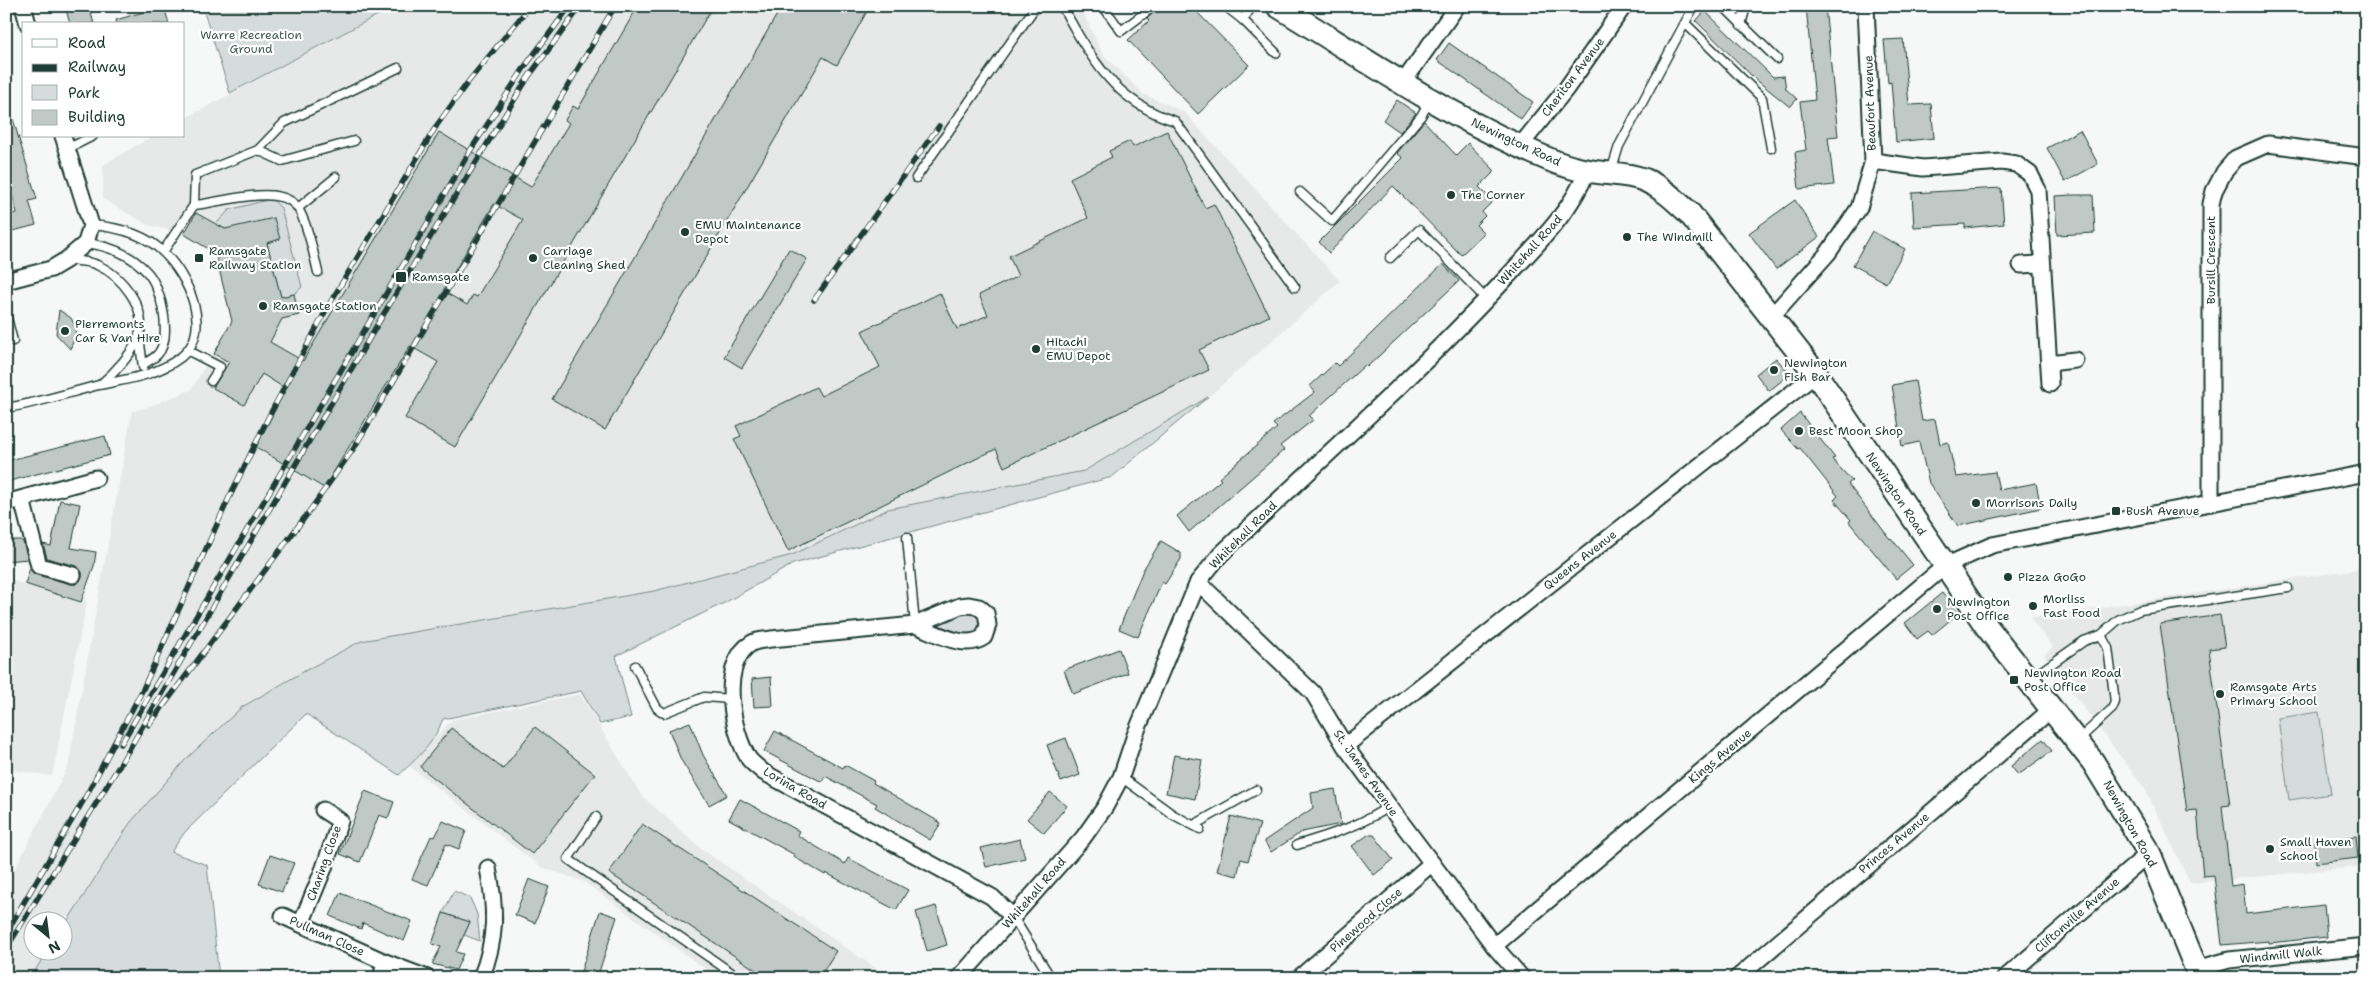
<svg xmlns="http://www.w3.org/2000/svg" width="2372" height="984" viewBox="0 0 2372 984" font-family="'Shantell Sans',sans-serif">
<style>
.built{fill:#e6e9e8}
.green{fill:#d6dcdb;stroke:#7a8c88}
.building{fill:#c0c9c6;stroke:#1f3d34;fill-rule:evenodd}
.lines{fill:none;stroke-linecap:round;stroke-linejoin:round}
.lane-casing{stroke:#1f3d34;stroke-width:11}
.street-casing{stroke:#1f3d34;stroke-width:19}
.secondary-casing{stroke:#1f3d34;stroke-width:26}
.lane{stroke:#fff;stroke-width:8}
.street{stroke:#fff;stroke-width:15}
.secondary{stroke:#fff;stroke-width:22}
.rail-casing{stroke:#1f3d34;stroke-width:5.5}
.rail{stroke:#fff;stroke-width:4;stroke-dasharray:11;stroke-linecap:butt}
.poi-dot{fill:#1f3d34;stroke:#fff;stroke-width:2}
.labels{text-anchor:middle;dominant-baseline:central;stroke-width:4.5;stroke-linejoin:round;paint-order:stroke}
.park-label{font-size:12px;fill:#445d55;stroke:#fff}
.street-label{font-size:12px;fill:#1f3d34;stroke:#fff}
.poi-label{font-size:12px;fill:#1f3d34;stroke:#fff;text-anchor:start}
</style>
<rect width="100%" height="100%" fill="#f6f7f7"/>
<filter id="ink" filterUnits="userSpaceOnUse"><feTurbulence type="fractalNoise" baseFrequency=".02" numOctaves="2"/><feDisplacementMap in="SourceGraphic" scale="10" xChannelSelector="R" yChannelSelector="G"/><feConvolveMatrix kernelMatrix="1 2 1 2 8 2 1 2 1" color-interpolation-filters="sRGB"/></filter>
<g filter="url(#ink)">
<g class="built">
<polygon points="395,6 1080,6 1102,53 1143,94 1184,112 1340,281 1208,397 1084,471 888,509 792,555 654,591 361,641 308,669 242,707 130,823 63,928 62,922 32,922 32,952 47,952 30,978 6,978 6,886 68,767 132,411 142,409 191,390 232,321 215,253 184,234 148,225 103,199 103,165 153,136 184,136 184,119"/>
<polygon points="2366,568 2366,866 2190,883 2146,790 2044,655 2053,647 2030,618"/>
<polygon points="6,579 87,601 52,776 12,770 6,780"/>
<polygon points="580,694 641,795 700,848 890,978 718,978 583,881 541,867 409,766 452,720"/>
</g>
<g class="green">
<polygon points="202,6 395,6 230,93"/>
<polygon points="267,200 274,201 281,208 302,287 294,294 281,297 267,243 280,239 225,229 216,224 229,210"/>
<path d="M 1208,397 L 1112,477 L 793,564 L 726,602 L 616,656 L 631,717 L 600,724 L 581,691 L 443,719 C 433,745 419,756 399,775 L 306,714 L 185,832 L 171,852 L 207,865 L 219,978 L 30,978 L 47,952 L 62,952 L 63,928 L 130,823 L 186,759 L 242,707 L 308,669 L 361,641 L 654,591 L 792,555 L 888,509 L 1084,471 Z"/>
<polygon points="969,610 981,616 980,634 970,638 929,625"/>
<polygon points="2319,712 2331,794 2289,800 2278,718"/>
<polygon points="454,891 470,898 477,914 480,941 464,935 470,922 443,913"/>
</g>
<g class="building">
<polygon points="65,6 89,6 94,24 70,24"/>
<polygon points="164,6 169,24 117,24 116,20"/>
<path d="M 638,6 L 713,6 L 455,447 L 405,418 L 438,362 L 410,346 L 324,488 L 256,447 L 286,389 L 262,374 L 244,405 L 213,388 L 229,362 L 214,354 L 232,321 L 215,253 L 184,234 L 196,213 L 225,229 L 274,218 L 280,239 L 267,243 L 281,297 L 294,294 L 299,315 L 282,319 L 270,342 L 303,361 L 439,132 L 531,187 L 569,123 L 565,120 L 573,106 L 578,109 ZM 494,204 L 523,220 L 477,297 L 473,295 L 467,305 L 443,291 Z"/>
<polygon points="782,6 870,6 837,65 823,57 605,430 552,399"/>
<polygon points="1160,6 1191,6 1249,65 1198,114 1128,40 1149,21 1147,19"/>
<polygon points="1806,6 1825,6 1838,136 1828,137 1834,185 1799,189 1795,152 1806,150 1800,102 1815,100"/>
<polygon points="1705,11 1773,77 1784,76 1786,89 1797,99 1790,107 1754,78 1696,21"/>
<polygon points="1903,39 1909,105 1931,104 1934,138 1896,142 1891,82 1888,83 1884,40"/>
<polygon points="1449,43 1533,102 1521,119 1437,60"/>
<polygon points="1397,100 1416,113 1400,132 1383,120"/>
<polygon points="6,109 10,109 37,199 29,201 36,225 13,231 8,215 17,213 6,171"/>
<polygon points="1424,121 1456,155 1468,143 1495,171 1479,187 1493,201 1482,212 1485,216 1476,225 1484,233 1461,255 1393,186 1329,253 1319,242 1403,158 1397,153"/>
<polygon points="2080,130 2098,164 2065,182 2047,148"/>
<polygon points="1167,131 1205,208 1214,204 1269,316 1199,350 1209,370 1004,467 996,449 788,551 734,439 741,436 736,426 816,387 821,396 880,367 862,331 940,293 957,329 988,315 979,295 1018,276 1009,256 1088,218 1070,178 1112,157 1109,151 1130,141 1133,147"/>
<polygon points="2001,188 2004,224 1965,228 1965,224 1914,227 1912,193"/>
<polygon points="2072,195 2093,195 2095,233 2057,235 2055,196"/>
<polygon points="1795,200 1819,237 1776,269 1749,233"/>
<polygon points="1872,231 1905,249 1886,283 1853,265"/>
<polygon points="789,249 807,259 742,368 724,357"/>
<polygon points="1443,264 1459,281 1367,367 1365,365 1309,416 1313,420 1280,446 1284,450 1189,532 1177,516 1221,480 1219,478 1277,428 1273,424 1315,392 1310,386 1335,363 1338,366"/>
<polygon points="59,310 71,318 76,328 75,337 70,349 56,334"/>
<polygon points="1776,358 1790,374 1769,391 1756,374"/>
<polygon points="1915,381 1922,421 1935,419 1940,444 1948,442 1956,477 1995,472 1999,490 2036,483 2041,508 1958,526 1929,483 1919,442 1902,446 1892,385"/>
<polygon points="1800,413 1835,458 1832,459 1852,481 1848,484 1890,539 1891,538 1913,565 1896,579 1849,522 1851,520 1834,500 1838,496 1800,448 1798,449 1781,430"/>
<polygon points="105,436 110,455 6,482 6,461"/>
<polygon points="60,500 80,504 71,548 96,552 94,566 81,602 25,584 30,568 37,575 71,584 76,584 82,578 82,572 76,566 47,558 43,544 51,546"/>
<polygon points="6,540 20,540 23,542 28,559 6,561"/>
<polygon points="1161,541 1181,553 1181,559 1165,584 1162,582 1138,637 1119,629 1143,570"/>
<polygon points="1942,593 1959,613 1932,635 1928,631 1917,639 1905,623"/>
<polygon points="2220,615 2225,647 2209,649 2230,805 2222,806 2231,886 2243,884 2246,914 2324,905 2327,937 2269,943 2269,941 2222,945 2214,875 2203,876 2197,810 2187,811 2160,624"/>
<polygon points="1119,649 1128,673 1073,694 1064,670"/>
<polygon points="771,677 773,706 754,707 752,679"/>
<polygon points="690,722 703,755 727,795 709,805 681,760 669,730"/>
<polygon points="535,727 595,774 532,854 420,767 451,728 503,769"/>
<polygon points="775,731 843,768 845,765 874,781 873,783 941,823 930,840 875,807 877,804 825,776 822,782 764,751"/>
<polygon points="1066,738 1080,775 1061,782 1047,745"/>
<polygon points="2043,739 2052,751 2018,775 2011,766"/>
<polygon points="1174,755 1202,760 1195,799 1166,793"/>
<polygon points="1335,789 1341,824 1302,832 1271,852 1264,841 1313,808 1311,793"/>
<polygon points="365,791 394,802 388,818 379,815 360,862 340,854"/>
<polygon points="1050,792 1067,806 1044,833 1027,819"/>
<polygon points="740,799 799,831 797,835 845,864 848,858 908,890 896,910 826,873 825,875 794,857 795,855 729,819"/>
<polygon points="1231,816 1260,824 1248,861 1241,859 1237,876 1217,871"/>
<polygon points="443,821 466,831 459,849 446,844 428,885 412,879 431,836 435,837"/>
<polygon points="642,824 836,951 819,978 768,978 609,873"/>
<polygon points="1368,835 1374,835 1393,860 1374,875 1352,846"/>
<polygon points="2356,836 2358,858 2316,863 2314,841"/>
<polygon points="1020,839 1025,858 986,867 981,848"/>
<polygon points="270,855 294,863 282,892 259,884"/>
<polygon points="529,879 549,887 535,923 515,915"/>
<polygon points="340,893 412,921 404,941 363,923 361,929 330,916"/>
<polygon points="936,906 947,945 927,951 916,912"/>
<polygon points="600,911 617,917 597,978 579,978"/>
<polygon points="443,913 470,922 456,952 463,954 456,970 432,964 441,947 432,944"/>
</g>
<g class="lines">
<defs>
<g id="lane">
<path d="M 1062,6 C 1090,57 1115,103 1175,121 L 1295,287"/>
<polyline points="1103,6 1121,31 1154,6"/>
<polyline points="1225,6 1243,20"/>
<polyline points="1252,6 1243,20 1276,53"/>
<polyline points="1723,6 1777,59"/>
<polyline points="1686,24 1762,98 1771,148"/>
<polyline points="1741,25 1746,6"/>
<polyline points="67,149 93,136"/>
<polyline points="258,150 282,161 354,141"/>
<polyline points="1611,172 1619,146 1694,6"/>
<polyline points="916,178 1036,6"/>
<polyline points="1300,192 1332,221 1421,116 1429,102"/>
<polyline points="194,205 195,175 258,150 284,123 398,68"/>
<polyline points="298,208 336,177"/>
<path d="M 86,243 C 109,246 131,254 147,272 C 162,288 173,339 157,355 C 153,359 148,361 144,364"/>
<path d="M 163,252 L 194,205 C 221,203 284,181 299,210 C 309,229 313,252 318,272"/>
<polyline points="1390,258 1419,230 1486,299"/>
<path d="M 67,260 C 76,261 89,261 97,265 C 121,275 148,308 139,336 C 134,352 114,373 101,384"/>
<polyline points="6,314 13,341"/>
<polyline points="139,336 143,367"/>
<polyline points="187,350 220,367 211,381"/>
<path d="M 6,408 C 38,403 68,393 99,385 C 128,379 156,376 181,357 C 214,331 188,276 164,253 C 146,234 116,227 91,225"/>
<polyline points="907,537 915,625"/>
<polyline points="2101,635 2118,620 2140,610 2288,588"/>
<polyline points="635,666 657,708 664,713 704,697 731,699"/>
<polyline points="2030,679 2084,641 2101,635 2108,648 2115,702 2112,709 2077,741"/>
<polyline points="1121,777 1172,814 1200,829"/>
<polyline points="596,817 568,859 739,978"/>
<polyline points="1194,825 1256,790"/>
<path d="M 1297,845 C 1329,835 1361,826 1389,806"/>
<polyline points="1013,917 1051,978"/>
</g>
<g id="street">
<polyline points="23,6 28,24"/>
<polyline points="1402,84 1457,6"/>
<polyline points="1520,146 1566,89 1624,6"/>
<polyline points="1873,161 1923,168 2002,162 2016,164 2030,174 2038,190 2050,384"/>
<polyline points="2021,265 2041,264"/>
<polyline points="6,281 51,269 66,260 86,243 91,225 63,136"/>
<polyline points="1772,316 1828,253 1859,208 1873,161 1866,6"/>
<polyline points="2049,363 2075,360"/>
<polyline points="22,499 39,566 73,575"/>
<polyline points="6,503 96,478"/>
<polyline points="2211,503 2211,204 2214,191 2224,172 2236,158 2268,144 2366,157"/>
<polyline points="1198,582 1313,693 1345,746 1389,806 1494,946 1522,978"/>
<path d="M 915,625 C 935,632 964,651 984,637 L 988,625 L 986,613 L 979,607 L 969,605 L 960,606 L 915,625 L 771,639 C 766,640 757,640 752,643 C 718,662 732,733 749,759 C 753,764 759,768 763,772 L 992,897 L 1013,917"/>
<polyline points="1345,746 1816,374"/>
<polyline points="283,916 385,962 427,978"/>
<polyline points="301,924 324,868 340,821 323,810"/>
<polyline points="1494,946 1945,566 1992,545 2366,473"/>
<polyline points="2197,969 2229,960 2366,946"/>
<polyline points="381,978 385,962"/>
<path d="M 481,978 C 497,938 496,909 488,868"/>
<path d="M 959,978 L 1083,838 L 1105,807 L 1121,777 L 1135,735 L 1198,582 L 1220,555 C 1317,463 1418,374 1508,276 C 1537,244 1571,212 1587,171"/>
<polyline points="1299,978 1432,863"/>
<polyline points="1737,978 2052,709"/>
<polyline points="2005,978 2149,853"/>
</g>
<path id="secondary" d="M 1278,6 C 1358,55 1436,108 1521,147 C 1543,157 1565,168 1589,171 C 1607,174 1627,173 1645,180 C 1663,188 1676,201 1690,214 L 1816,374 L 1987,627 L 2093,762 L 2149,853 L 2200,978"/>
</defs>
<use href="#lane" class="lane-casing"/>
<use href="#street" class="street-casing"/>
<use href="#secondary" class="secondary-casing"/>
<use href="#lane" class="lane"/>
<use href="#street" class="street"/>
<use href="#secondary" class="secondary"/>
<defs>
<g id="rail">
<polyline points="814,300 939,126"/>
<polyline points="149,725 308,513 354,448 615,6"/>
<polyline points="121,744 470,151 526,65 570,6"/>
<polyline points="6,933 86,796 143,689 228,500 269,416 330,303 437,125 468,82 530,6"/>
<polyline points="6,949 121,763 380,320 479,157 529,76 581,6"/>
</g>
</defs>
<use href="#rail" class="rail-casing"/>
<use href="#rail" class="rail"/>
</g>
</g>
<g class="poi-dot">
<circle cx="1451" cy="195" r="5"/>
<circle cx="685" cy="232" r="5"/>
<circle cx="1627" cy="237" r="5"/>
<rect x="194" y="253" width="10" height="10" rx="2.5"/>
<circle cx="533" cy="258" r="5"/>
<rect x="395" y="271" width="12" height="12" rx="2.5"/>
<circle cx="263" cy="306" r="5"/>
<circle cx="65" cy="331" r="5"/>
<circle cx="1036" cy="349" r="5"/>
<circle cx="1774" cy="370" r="5"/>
<circle cx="1799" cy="431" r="5"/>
<circle cx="1976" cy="503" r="5"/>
<rect x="2111" y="506" width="10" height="10" rx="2.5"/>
<circle cx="2008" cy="577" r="5"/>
<circle cx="2033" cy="606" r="5"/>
<circle cx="1937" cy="609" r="5"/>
<rect x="2009" y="675" width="10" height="10" rx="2.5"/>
<circle cx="2220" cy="694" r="5"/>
<circle cx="2270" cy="849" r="5"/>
</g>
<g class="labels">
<g class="park-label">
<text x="251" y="35">Warre Recreation<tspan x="251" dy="14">Ground</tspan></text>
</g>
<g class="street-label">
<text transform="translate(1573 77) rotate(-53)">Cheriton Avenue</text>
<text transform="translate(1870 103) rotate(-92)">Beaufort Avenue</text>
<text transform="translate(1516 142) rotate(25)">Newington Road</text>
<text transform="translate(1530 250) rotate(-48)">Whitehall Road</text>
<text transform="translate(2211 260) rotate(-90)">Bursill Crescent</text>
<text transform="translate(1896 494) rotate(56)">Newington Road</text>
<text transform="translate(1243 535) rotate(-45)">Whitehall Road</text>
<text transform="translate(1580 560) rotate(-38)">Queens Avenue</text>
<text transform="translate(1720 756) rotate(-40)">Kings Avenue</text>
<text transform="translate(1366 773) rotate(55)">St. James Avenue</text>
<text transform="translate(795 788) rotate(30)">Lorina Road</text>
<text transform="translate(2130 824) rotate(61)">Newington Road</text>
<text transform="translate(1894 843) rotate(-40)">Princes Avenue</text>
<text transform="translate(324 863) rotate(-70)">Charing Close</text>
<text transform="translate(1034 893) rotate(-49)">Whitehall Road</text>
<text transform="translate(2077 915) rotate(-41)">Cliftonville Avenue</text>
<text transform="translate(1366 920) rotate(-41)">Pinewood Close</text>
<text transform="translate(327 936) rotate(24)">Pullman Close</text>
<text transform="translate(2281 955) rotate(-6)">Windmill Walk</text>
</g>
<g class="poi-label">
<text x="1461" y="195">The Corner</text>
<text x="695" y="225">EMU Maintenance<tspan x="695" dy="14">Depot</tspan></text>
<text x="1637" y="237">The Windmill</text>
<text x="209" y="251">Ramsgate<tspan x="209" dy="14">Railway Station</tspan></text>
<text x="543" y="251">Carriage<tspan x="543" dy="14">Cleaning Shed</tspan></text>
<text x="412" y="277">Ramsgate</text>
<text x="273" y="306">Ramsgate Station</text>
<text x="75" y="324">Pierremonts<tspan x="75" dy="14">Car &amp; Van Hire</tspan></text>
<text x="1046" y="342">Hitachi<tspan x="1046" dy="14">EMU Depot</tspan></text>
<text x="1784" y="363">Newington<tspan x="1784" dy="14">Fish Bar</tspan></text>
<text x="1809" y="431">Best Moon Shop</text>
<text x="1986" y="503">Morrisons Daily</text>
<text x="2126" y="511">Bush Avenue</text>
<text x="2018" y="577">Pizza GoGo</text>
<text x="2043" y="599">Morliss<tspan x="2043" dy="14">Fast Food</tspan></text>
<text x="1947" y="602">Newington<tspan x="1947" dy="14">Post Office</tspan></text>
<text x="2024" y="673">Newington Road<tspan x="2024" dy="14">Post Office</tspan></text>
<text x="2230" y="687">Ramsgate Arts<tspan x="2230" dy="14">Primary School</tspan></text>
<text x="2280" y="842">Small Haven<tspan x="2280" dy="14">School</tspan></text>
</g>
</g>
<rect width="2372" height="984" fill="none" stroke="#fff" stroke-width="25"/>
<rect x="12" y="12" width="2347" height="959" fill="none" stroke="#1f3d34" stroke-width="2" filter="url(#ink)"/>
<rect x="22" y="22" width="162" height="115" fill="#ffffff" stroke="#a5b1ae"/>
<rect x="32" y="39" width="25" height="8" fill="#ffffff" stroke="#a5b1ae"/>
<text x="68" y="48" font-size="15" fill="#1f3d34">Road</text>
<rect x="32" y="64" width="25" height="8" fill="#1f3d34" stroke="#a5b1ae"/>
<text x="68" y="72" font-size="15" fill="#1f3d34">Railway</text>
<rect x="32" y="85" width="25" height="15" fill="#d6dcdb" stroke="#a5b1ae"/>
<text x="68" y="98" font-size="15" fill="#1f3d34">Park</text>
<rect x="32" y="110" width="25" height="15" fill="#c0c9c6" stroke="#a5b1ae"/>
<text x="68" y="122" font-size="15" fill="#1f3d34">Building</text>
<g transform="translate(48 936) rotate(151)"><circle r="24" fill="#ffffff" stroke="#a5b1ae"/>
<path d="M0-4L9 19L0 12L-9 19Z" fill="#1f3d34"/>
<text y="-8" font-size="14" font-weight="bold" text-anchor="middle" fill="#1f3d34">N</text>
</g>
</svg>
